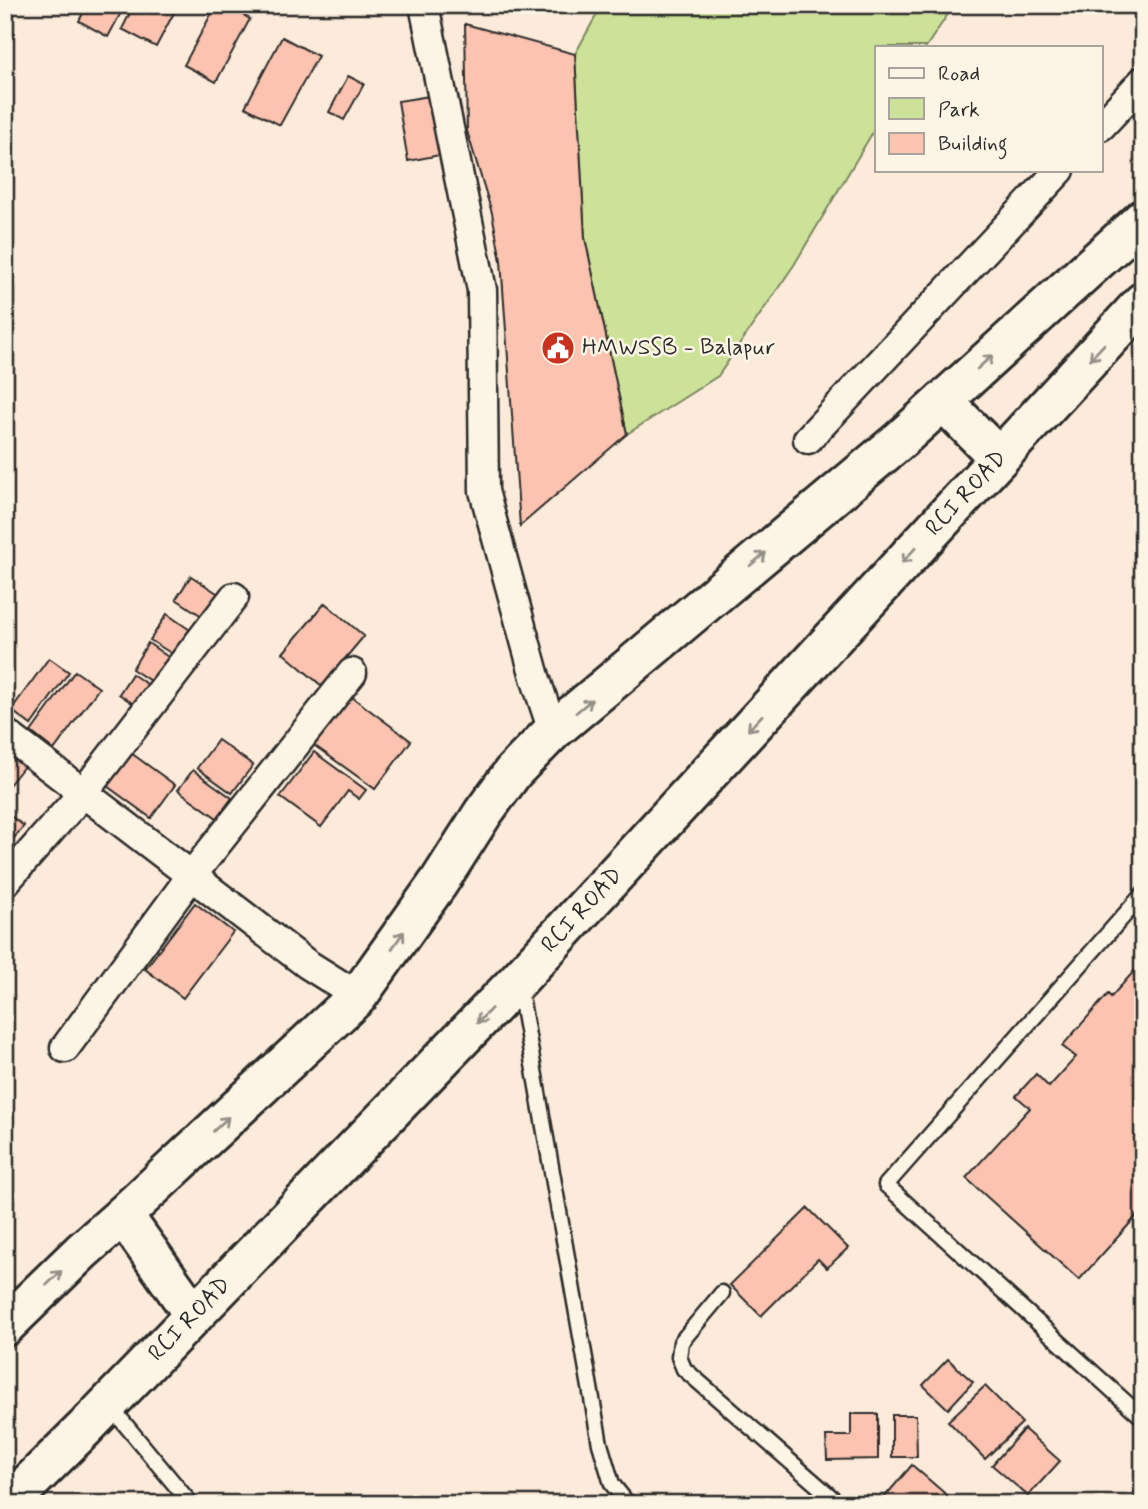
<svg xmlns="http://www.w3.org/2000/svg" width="1148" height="1509" viewBox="0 0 1148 1509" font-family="Mynerve,sans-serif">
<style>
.green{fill:#cce298;stroke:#7c8662;stroke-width:2}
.building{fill:#fbc3b0;stroke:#2b2b2b;stroke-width:2}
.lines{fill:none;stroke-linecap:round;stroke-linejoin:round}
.lane-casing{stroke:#2b2b2b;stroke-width:19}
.street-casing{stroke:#2b2b2b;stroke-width:33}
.secondary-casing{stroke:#2b2b2b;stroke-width:44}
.lane{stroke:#fcf5e5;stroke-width:14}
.street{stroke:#fcf5e5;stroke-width:28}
.secondary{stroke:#fcf5e5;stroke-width:38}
.oneway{stroke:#949088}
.labels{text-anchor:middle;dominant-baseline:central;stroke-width:5;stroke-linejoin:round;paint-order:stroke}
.poi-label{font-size:23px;fill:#2b2b2b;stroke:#fcf5e5;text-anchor:start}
.street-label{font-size:23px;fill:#2b2b2b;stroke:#fcf5e5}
</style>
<rect width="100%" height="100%" fill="#fcebda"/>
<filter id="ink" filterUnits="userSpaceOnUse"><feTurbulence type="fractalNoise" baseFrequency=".0143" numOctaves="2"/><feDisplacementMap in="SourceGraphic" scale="14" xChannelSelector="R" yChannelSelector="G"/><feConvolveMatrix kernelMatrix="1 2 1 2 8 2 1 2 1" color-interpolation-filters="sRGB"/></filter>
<g filter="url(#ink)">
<polygon class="green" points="602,5 954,5 926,47 877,47 877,125 794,265 718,376 627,434 585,238 575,54"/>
<g class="building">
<polygon points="87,5 125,5 108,37 79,21"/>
<polygon points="134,5 178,5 156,47 122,29"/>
<polygon points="216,5 225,5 250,19 216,82 184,65"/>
<polygon points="465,24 575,54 585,238 627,434 520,526 501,261 492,213 467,131"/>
<polygon points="282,37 318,56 280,125 245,107"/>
<polygon points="348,76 364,84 344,120 329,112"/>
<polygon points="430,96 440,155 408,161 398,101"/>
<polygon points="191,576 223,597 208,620 176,599"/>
<polygon points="325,603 364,636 322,686 283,653"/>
<polygon points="167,614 190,630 174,655 150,640"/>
<polygon points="148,643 171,659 155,684 132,669"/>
<polygon points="49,658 69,672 31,725 11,710"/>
<polygon points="75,671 99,688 54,750 31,732"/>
<polygon points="132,674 154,689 141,709 119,694"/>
<polygon points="348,694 411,741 375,789 311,743"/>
<polygon points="218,740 253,765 232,793 197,768"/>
<polygon points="5,750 25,765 5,790"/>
<polygon points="314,752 366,790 359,799 348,791 321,827 280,797"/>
<polygon points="131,753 175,785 151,818 107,786"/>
<polygon points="193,770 232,798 217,818 178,790"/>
<polygon points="5,812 24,826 5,849"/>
<polygon points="195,903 233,932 183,998 145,969"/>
<polygon points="1135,970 1143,976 1143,1209 1079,1280 966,1178 1030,1108 1016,1096 1036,1074 1049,1087 1076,1057 1062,1046 1108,994 1111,997"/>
<polygon points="808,1208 848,1248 827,1268 818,1259 761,1316 730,1285"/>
<polygon points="948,1359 973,1382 948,1409 923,1385"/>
<polygon points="985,1386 1022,1423 985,1459 948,1421"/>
<polygon points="851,1414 878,1414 878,1459 827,1460 826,1436 851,1436"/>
<polygon points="892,1415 916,1415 917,1457 892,1457"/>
<polygon points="1024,1429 1060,1461 1028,1496 992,1465"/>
<polygon points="912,1465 957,1504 884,1504 881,1501"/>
</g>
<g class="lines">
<defs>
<g id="lane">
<polyline points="1143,894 886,1185 1143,1418"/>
<polyline points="519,985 600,1444 612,1484 628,1504"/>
<polyline points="722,1293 681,1342 679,1357 684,1369 839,1504"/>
<polyline points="109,1405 191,1504"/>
<polyline points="1140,1504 1143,1500"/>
</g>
<g id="street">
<polyline points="424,5 482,290 484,491 535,677 553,731"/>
<polyline points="1101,126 1143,81"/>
<polyline points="808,439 1060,170"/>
<polyline points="5,733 307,964 358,996"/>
<polyline points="5,882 83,793 234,597"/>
<polyline points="65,1048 192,875 352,673"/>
</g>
<g id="secondary">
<polyline points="943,401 999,458"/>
<polyline points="123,1215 194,1315"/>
<polyline points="5,1326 82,1251 123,1215 358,996 439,882 483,813 513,772 553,731 900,440 1143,219"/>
<path id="s1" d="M 8,1504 L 85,1428 L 518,980 L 1143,302"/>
</g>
</defs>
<use href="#lane" class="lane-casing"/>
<use href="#street" class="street-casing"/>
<use href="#secondary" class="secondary-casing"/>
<use href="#lane" class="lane"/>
<use href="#street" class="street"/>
<use href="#secondary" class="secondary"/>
</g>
<defs><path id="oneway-shaft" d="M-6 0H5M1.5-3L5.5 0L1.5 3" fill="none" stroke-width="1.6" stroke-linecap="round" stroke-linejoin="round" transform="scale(1.75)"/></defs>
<g class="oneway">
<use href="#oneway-shaft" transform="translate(1097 352) rotate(133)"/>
<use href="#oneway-shaft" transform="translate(985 362) rotate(-42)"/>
<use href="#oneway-shaft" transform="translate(909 555) rotate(133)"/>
<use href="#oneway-shaft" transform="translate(758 559) rotate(-40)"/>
<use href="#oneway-shaft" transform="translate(584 706) rotate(-40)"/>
<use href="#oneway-shaft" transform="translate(755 723) rotate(133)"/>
<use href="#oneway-shaft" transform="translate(398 940) rotate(-55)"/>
<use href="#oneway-shaft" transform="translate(484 1016) rotate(134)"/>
<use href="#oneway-shaft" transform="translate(221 1124) rotate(-43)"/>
<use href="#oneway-shaft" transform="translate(54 1278) rotate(-44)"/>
</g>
</g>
<defs>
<symbol id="civic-disc" viewBox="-11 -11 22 22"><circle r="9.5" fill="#c8321e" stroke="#fcf5e5"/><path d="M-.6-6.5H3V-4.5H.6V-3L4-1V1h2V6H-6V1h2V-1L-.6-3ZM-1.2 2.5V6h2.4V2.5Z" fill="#fff"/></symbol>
</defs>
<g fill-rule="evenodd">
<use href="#civic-disc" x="539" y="329" width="38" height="38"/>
</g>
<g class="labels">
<g class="poi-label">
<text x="582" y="348">HMWSSB - Balapur</text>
</g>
<g class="street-label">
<text stroke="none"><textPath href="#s1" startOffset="1393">RCI ROAD</textPath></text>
<text stroke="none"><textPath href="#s1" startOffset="826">RCI ROAD</textPath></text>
<text stroke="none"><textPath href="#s1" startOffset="259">RCI ROAD</textPath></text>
</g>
</g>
<rect width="1148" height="1509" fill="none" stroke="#fcf5e5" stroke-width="28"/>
<rect x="14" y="14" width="1120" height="1481" fill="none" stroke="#2b2b2b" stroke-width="2.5" filter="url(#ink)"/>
<rect x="875" y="46" width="228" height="126" fill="#fcf5e5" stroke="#a8a49b" stroke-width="2"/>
<rect x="889" y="68" width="35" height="10" fill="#fcf5e5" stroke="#a8a49b" stroke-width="2"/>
<text x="938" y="80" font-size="21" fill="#2b2b2b">Road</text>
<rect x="889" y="98" width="35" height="21" fill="#cce298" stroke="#a8a49b" stroke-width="2"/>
<text x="938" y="116" font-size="21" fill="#2b2b2b">Park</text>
<rect x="889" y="133" width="35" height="21" fill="#fbc3b0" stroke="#a8a49b" stroke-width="2"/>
<text x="938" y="150" font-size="21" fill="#2b2b2b">Building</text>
</svg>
